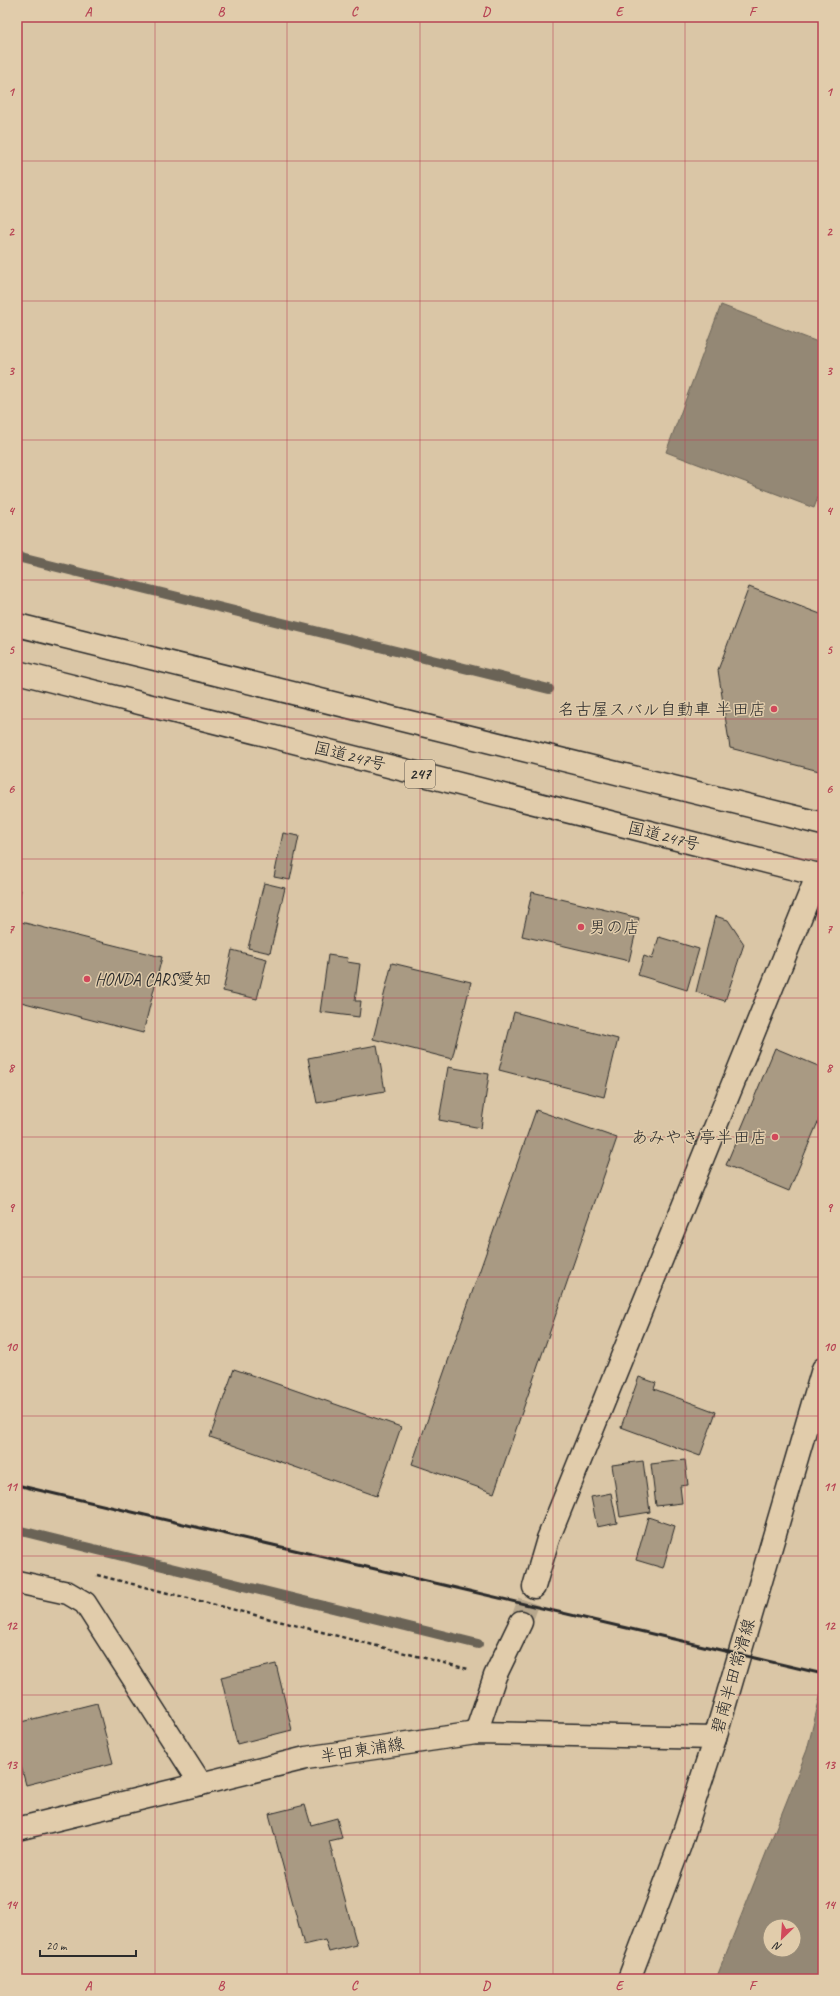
<svg xmlns="http://www.w3.org/2000/svg" width="840" height="1996" viewBox="0 0 840 1996" font-family="Caveat,'Klee One',sans-serif">
<style>
.water{fill:#948875;stroke:#6a6357;fill-rule:evenodd}
.lines{fill:none;stroke-linecap:round;stroke-linejoin:round}
.stream{stroke:#6a6357;stroke-width:10}
.building{fill:#a99a83;stroke:#2b2b2b}
.minor-tunnel{stroke:#b7a78d;stroke-width:22;stroke-dasharray:22 11;stroke-linecap:butt}
.minor-casing{stroke:#2b2b2b;stroke-width:25}
.major-casing{stroke:#2b2b2b;stroke-width:25}
.highway-casing{stroke:#2b2b2b;stroke-width:25}
.path{stroke:#2b2b2b;stroke-width:2.5;stroke-dasharray:4 3;stroke-linecap:butt}
.minor{stroke:#e1ccab;stroke-width:22}
.major{stroke:#e1ccab;stroke-width:22}
.highway{stroke:#e1ccab;stroke-width:22}
.rail{stroke:#2b2b2b;stroke-width:3}
.grid{fill:none;stroke:#b84454;stroke-width:1;stroke-opacity:0.55}
.poi-dot{fill:#d1495b;stroke:#e1ccab;stroke-width:1.5}
.labels{text-anchor:middle;dominant-baseline:central;stroke-width:3;stroke-linejoin:round;paint-order:stroke}
.shield{fill:#e1ccab;stroke:#625b51;stroke-width:1}
.shield-label{font-size:16px;font-weight:bold;fill:#2b2b2b}
.poi-label{font-size:17px;fill:#2b2b2b;stroke:#e1ccab;text-anchor:end}
.street-label{font-size:17px;fill:#2b2b2b;stroke:#e1ccab}
.neatline{fill:none;stroke:#b84454;stroke-width:1.5}
.grid-label{font-size:13px;text-anchor:middle;font-weight:bold;fill:#b84454}
</style>
<rect width="100%" height="100%" fill="#dac6a6"/>
<filter id="ink" filterUnits="userSpaceOnUse"><feTurbulence type="fractalNoise" baseFrequency=".025" numOctaves="2"/><feDisplacementMap in="SourceGraphic" scale="8" xChannelSelector="R" yChannelSelector="G"/><feConvolveMatrix kernelMatrix="1 2 1 2 8 2 1 2 1" color-interpolation-filters="sRGB"/></filter>
<g filter="url(#ink)">
<g class="water">
<polygon points="721,305 823,344 823,484 814,508 666,452"/>
<path d="M 823,1685 L 823,1979 L 716,1979 L 807,1750 ZM 770,1926 L 794,1926 L 794,1950 L 770,1950 Z"/>
</g>
<g class="lines">
<g class="stream">
<polyline points="17,557 549,689"/>
<polyline points="17,1530 478,1644"/>
</g>
</g>
<g class="building">
<polygon points="749,587 823,615 823,772 730,748 718,670"/>
<polygon points="283,833 299,836 290,880 274,877"/>
<polygon points="264,883 285,888 270,953 248,948"/>
<polygon points="17,889 21,890 17,907"/>
<polygon points="532,892 639,918 629,961 522,936"/>
<polygon points="715,916 728,920 744,944 725,1001 696,992"/>
<polygon points="17,921 162,957 143,1033 17,1001"/>
<polygon points="659,937 699,949 687,990 638,975 644,956 652,959"/>
<polygon points="232,950 267,959 257,999 223,991"/>
<polygon points="328,955 348,958 347,962 360,964 355,1001 361,1001 359,1017 320,1012"/>
<polygon points="392,963 471,982 452,1059 373,1039"/>
<polygon points="514,1012 618,1039 604,1097 499,1070"/>
<polygon points="377,1045 385,1091 317,1103 308,1058"/>
<polygon points="775,1048 823,1068 823,1110 789,1191 726,1165"/>
<polygon points="448,1067 489,1074 481,1128 439,1120"/>
<polygon points="536,1110 617,1138 494,1493 412,1464"/>
<polygon points="234,1369 401,1427 377,1496 210,1437"/>
<polygon points="639,1377 656,1383 654,1389 716,1412 700,1456 621,1427"/>
<polygon points="685,1460 688,1485 680,1486 682,1503 656,1506 651,1464"/>
<polygon points="643,1461 650,1512 620,1517 612,1465"/>
<polygon points="611,1493 617,1523 597,1527 591,1497"/>
<polygon points="648,1517 675,1526 663,1568 636,1560"/>
<polygon points="276,1664 292,1730 237,1744 221,1677"/>
<polygon points="97,1703 113,1763 26,1785 17,1751 17,1723"/>
<polygon points="305,1805 311,1825 337,1818 342,1838 329,1841 357,1945 329,1952 325,1940 304,1945 269,1814"/>
</g>
<g class="lines">
<polyline class="minor-tunnel" points="521,1622 534,1587"/>
<defs>
<g id="minor">
<polyline points="17,1582 68,1593 85,1603 201,1784"/>
<polyline points="534,1587 548,1539 818,874"/>
<polyline points="476,1733 495,1676 521,1622"/>
</g>
<g id="major">
<polyline points="17,1829 306,1758 476,1733 715,1738"/>
<polyline points="629,1979 680,1845 715,1738 823,1369"/>
</g>
<g id="highway">
<polyline points="17,625 823,824"/>
<polyline points="17,672 823,876"/>
</g>
</defs>
<use href="#minor" class="minor-casing"/>
<use href="#major" class="major-casing"/>
<use href="#highway" class="highway-casing"/>
<polyline class="path" points="97,1575 468,1669"/>
<use href="#minor" class="minor"/>
<use href="#major" class="major"/>
<use href="#highway" class="highway"/>
<polyline class="rail" points="17,1485 823,1674"/>
</g>
</g>
<path class="grid" d="M 155,17 L 155,1979M 287,17 L 287,1979M 420,17 L 420,1979M 553,17 L 553,1979M 685,17 L 685,1979M 17,161 L 823,161M 17,301 L 823,301M 17,440 L 823,440M 17,580 L 823,580M 17,719 L 823,719M 17,859 L 823,859M 17,998 L 823,998M 17,1137 L 823,1137M 17,1277 L 823,1277M 17,1416 L 823,1416M 17,1556 L 823,1556M 17,1695 L 823,1695M 17,1835 L 823,1835"/>
<g class="poi-dot">
<circle cx="774" cy="709" r="4"/>
<circle cx="581" cy="927" r="4"/>
<circle cx="87" cy="979" r="4"/>
<circle cx="775" cy="1137" r="4"/>
</g>
<g class="labels">
<rect class="shield" x="405" y="760" width="30" height="28" rx="3"/>
<g class="shield-label">
<text x="420" y="774">247</text>
</g>
<g class="poi-label">
<text x="766" y="709">名古屋スバル自動車 半田店</text>
<text x="589" y="927" text-anchor="start">男の店</text>
<text x="95" y="979" text-anchor="start">HONDA CARS愛知</text>
<text x="767" y="1137">あみやき亭半田店</text>
</g>
<g class="street-label">
<text transform="translate(350 756) rotate(14)">国道247号</text>
<text transform="translate(664 836) rotate(14)">国道247号</text>
<text transform="translate(733 1676) rotate(-74)">碧南半田常滑線</text>
<text transform="translate(362 1750) rotate(-9)">半田東浦線</text>
</g>
</g>
<rect width="840" height="1996" fill="none" stroke="#e1ccab" stroke-width="44"/>
<g transform="translate(782 1938) rotate(205)"><circle r="19" fill="#e1ccab" stroke="#988c78"/>
<path d="M0-3L7 15L0 10L-7 15Z" fill="#d1495b"/>
<text y="-6" font-size="11" font-weight="bold" text-anchor="middle" fill="#2b2b2b">N</text>
</g>
<path d="M40 1950v6h96v-6" fill="none" stroke="#2b2b2b" stroke-width="2"/>
<text x="46" y="1950" font-size="12" fill="#2b2b2b" stroke="#e1ccab" stroke-width="3" paint-order="stroke">20 m</text>
<rect x="22" y="22" width="796" height="1952" class="neatline"/>
<g class="grid-label">
<text x="88" y="16">A</text>
<text x="221" y="16">B</text>
<text x="354" y="16">C</text>
<text x="486" y="16">D</text>
<text x="619" y="16">E</text>
<text x="752" y="16">F</text>
<text x="11" y="96">1</text>
<text x="829" y="96">1</text>
<text x="11" y="236">2</text>
<text x="829" y="236">2</text>
<text x="11" y="375">3</text>
<text x="829" y="375">3</text>
<text x="11" y="515">4</text>
<text x="829" y="515">4</text>
<text x="11" y="654">5</text>
<text x="829" y="654">5</text>
<text x="11" y="793">6</text>
<text x="829" y="793">6</text>
<text x="11" y="933">7</text>
<text x="829" y="933">7</text>
<text x="11" y="1072">8</text>
<text x="829" y="1072">8</text>
<text x="11" y="1212">9</text>
<text x="829" y="1212">9</text>
<text x="11" y="1351">10</text>
<text x="829" y="1351">10</text>
<text x="11" y="1491">11</text>
<text x="829" y="1491">11</text>
<text x="11" y="1630">12</text>
<text x="829" y="1630">12</text>
<text x="11" y="1769">13</text>
<text x="829" y="1769">13</text>
<text x="11" y="1909">14</text>
<text x="829" y="1909">14</text>
<text x="88" y="1990">A</text>
<text x="221" y="1990">B</text>
<text x="354" y="1990">C</text>
<text x="486" y="1990">D</text>
<text x="619" y="1990">E</text>
<text x="752" y="1990">F</text>
</g>
</svg>
